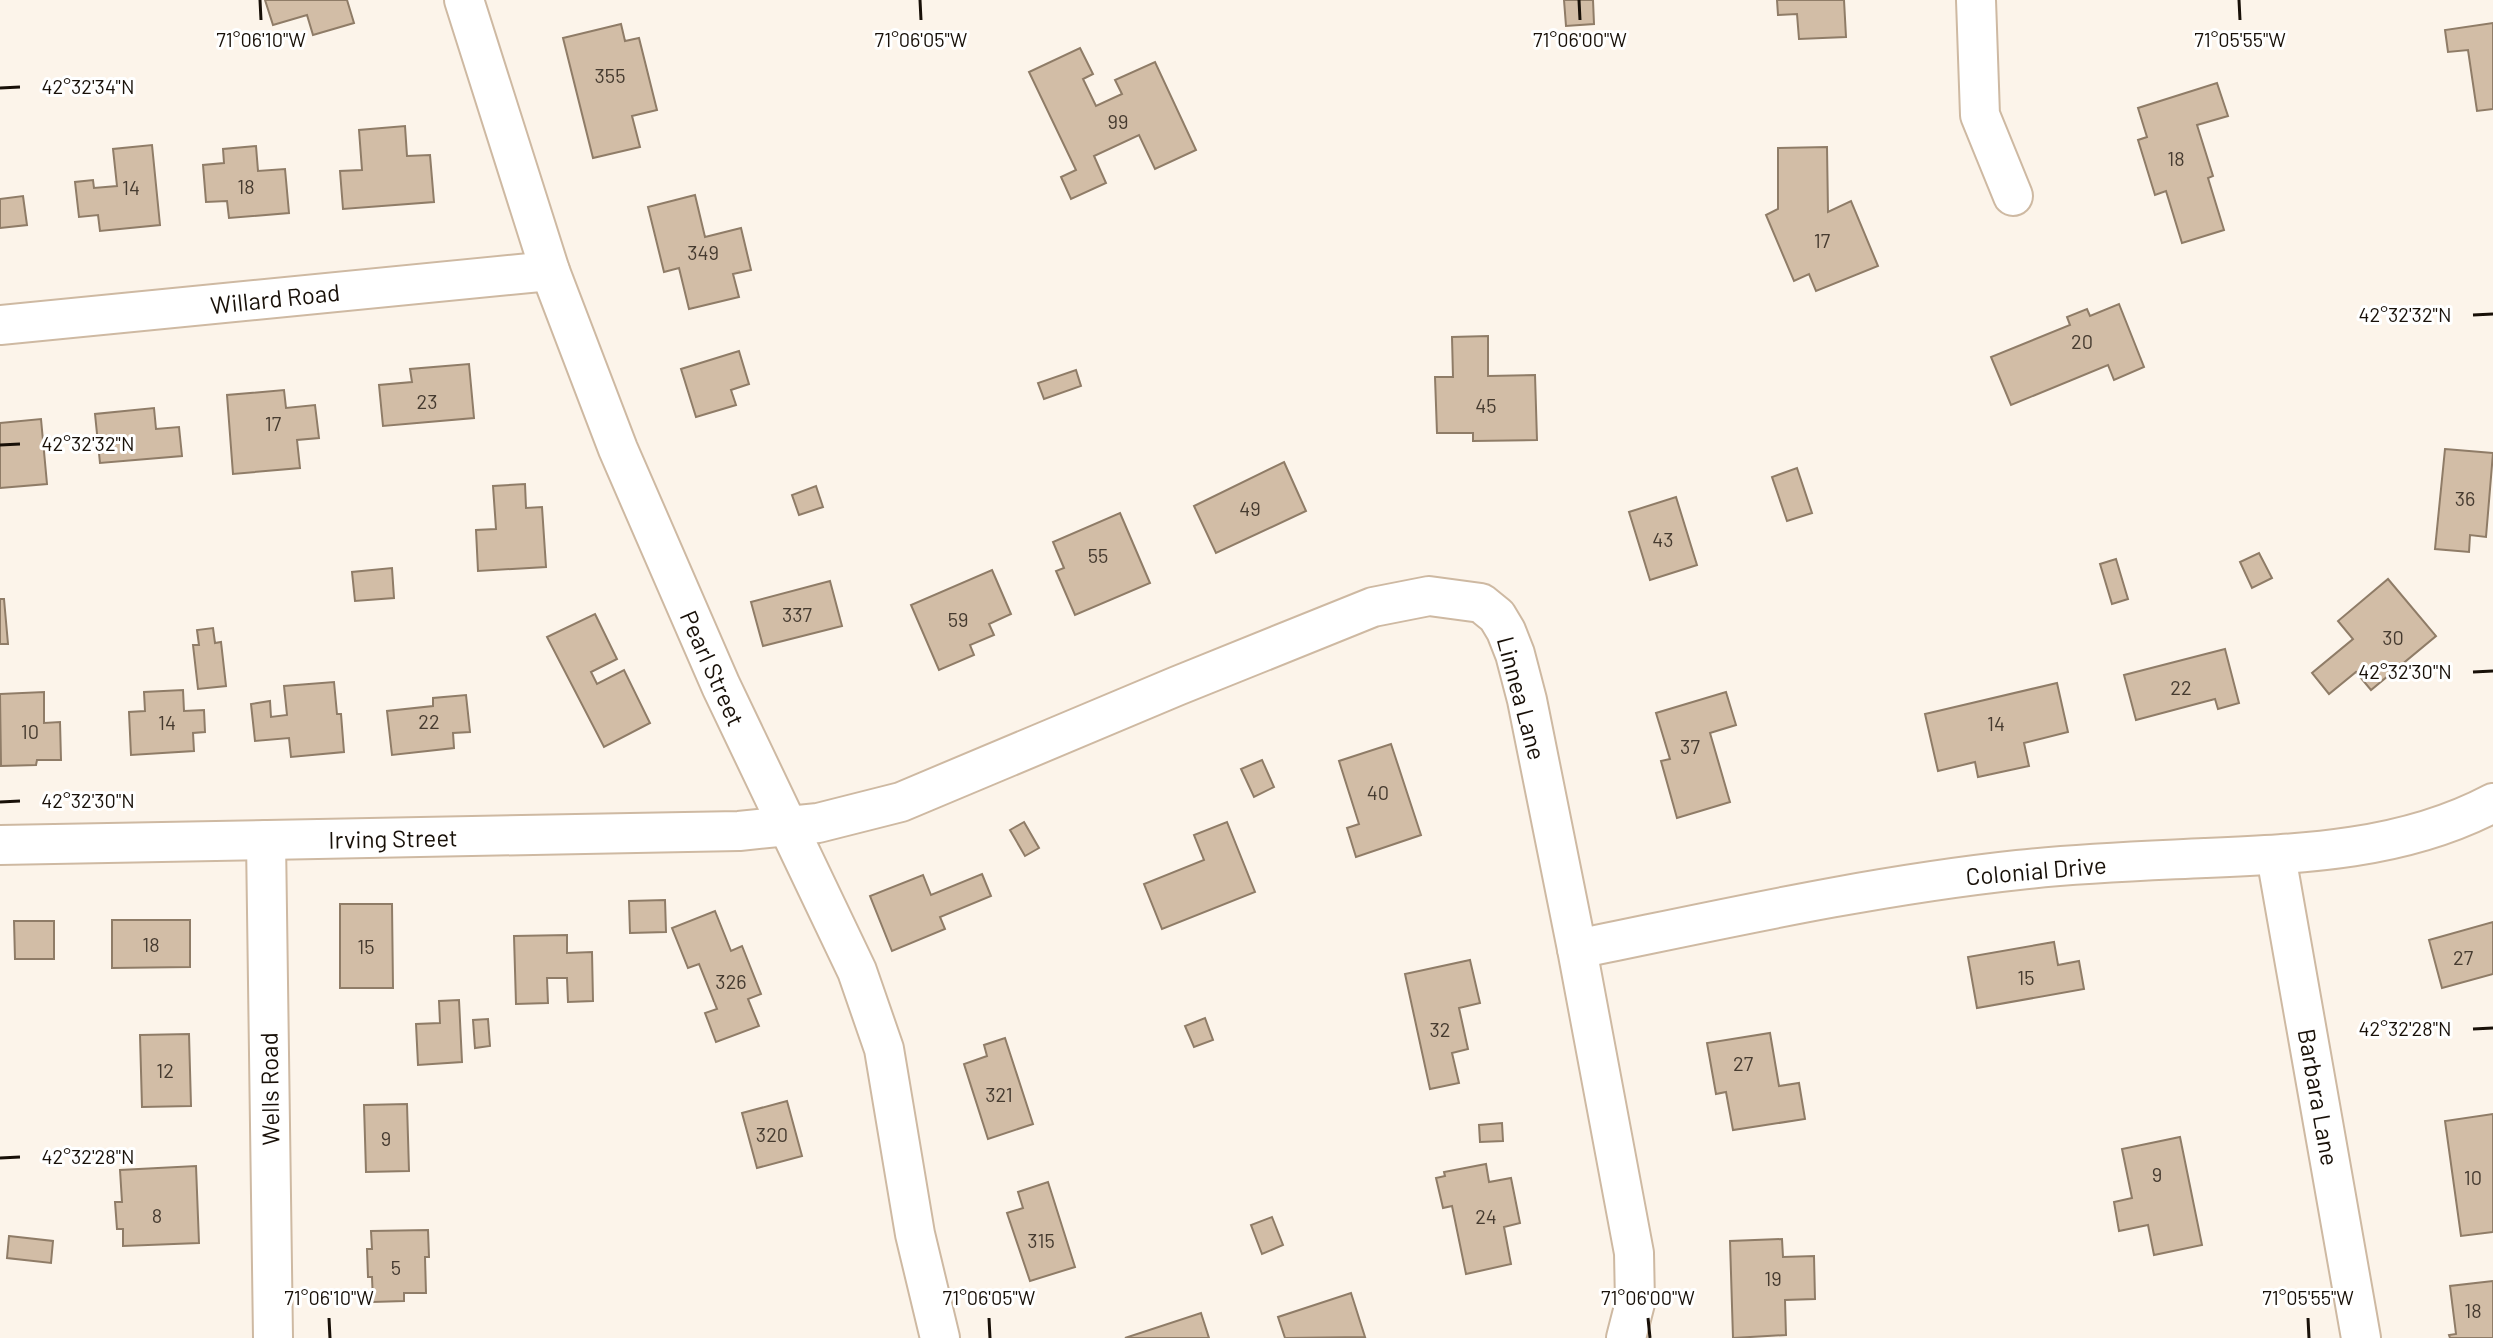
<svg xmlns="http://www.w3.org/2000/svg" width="2493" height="1338" viewBox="0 0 2493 1338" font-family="Barlow,sans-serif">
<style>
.building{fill:#d2bda6;stroke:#8f7c67;stroke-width:2}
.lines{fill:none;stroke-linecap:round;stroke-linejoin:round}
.minor-casing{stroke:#ceb9a2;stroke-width:42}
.minor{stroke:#fff;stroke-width:38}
.ticks{fill:none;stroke:#181008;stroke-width:3}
.labels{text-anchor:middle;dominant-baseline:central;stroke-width:6;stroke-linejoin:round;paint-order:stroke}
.number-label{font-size:20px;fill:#463b30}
.street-label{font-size:24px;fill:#181008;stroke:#fff}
.ticks-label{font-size:20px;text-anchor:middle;fill:#181008;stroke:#fff;stroke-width:6;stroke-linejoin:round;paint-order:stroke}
</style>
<rect width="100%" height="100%" fill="#fcf4ea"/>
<g class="building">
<polygon points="265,0 347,0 354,23 313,35 307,15 273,25"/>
<polygon points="1564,0 1593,0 1594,24 1566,26"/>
<polygon points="1777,0 1844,0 1846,37 1799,39 1797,14 1778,15"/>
<polygon points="2493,23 2493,109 2477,111 2468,50 2448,52 2445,30"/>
<polygon points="621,24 625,41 639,38 657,110 632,116 640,147 593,158 563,38"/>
<polygon points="1080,48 1093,74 1083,79 1096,106 1122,94 1115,80 1155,62 1196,150 1155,169 1139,135 1094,156 1106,183 1071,199 1061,177 1076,170 1029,72"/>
<polygon points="2217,83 2228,116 2197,125 2213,176 2208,178 2224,230 2182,243 2166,191 2155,195 2138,140 2147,137 2138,108"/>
<polygon points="405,126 407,156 430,155 434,202 343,209 340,171 362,170 359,130"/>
<polygon points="152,145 160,225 100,231 98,215 79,217 75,182 93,180 94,188 117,186 113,149"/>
<polygon points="256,146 258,171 285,169 289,213 229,218 227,201 206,202 203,165 224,163 223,149"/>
<polygon points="1827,147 1828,212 1851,201 1878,266 1816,291 1809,274 1794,281 1766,215 1778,209 1778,148"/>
<polygon points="695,195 705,237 741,228 751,270 733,274 739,297 689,309 679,268 664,272 648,207"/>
<polygon points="23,196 27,225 0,228 0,199"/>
<polygon points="2119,304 2144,367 2114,380 2108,365 2011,405 1991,357 2070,325 2067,317 2087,309 2090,316"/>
<polygon points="1488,336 1488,376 1535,375 1537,440 1473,441 1473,433 1437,433 1435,377 1453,377 1452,337"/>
<polygon points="739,351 749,384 731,390 736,405 696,417 681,369"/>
<polygon points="469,364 474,418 383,426 379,385 412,382 410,369"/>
<polygon points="1076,370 1081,386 1044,399 1038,383"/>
<polygon points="284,390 286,408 315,405 319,438 297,440 300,468 233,474 227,395"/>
<polygon points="154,408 156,429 179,427 182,456 100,463 95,414"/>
<polygon points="41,419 47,484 0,488 0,423"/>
<polygon points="2445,449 2493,453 2486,537 2470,535 2469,552 2435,549"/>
<polygon points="1284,462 1306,511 1216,553 1194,506"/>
<polygon points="1797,468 1812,513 1787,521 1772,477"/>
<polygon points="525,484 526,508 542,507 546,567 478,571 476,530 496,529 493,486"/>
<polygon points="816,486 823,507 799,515 792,495"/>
<polygon points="1676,497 1697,565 1650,580 1629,512"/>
<polygon points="1120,513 1150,583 1075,615 1056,571 1064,568 1053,542"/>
<polygon points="2259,553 2272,578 2252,588 2240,562"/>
<polygon points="2116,559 2128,599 2112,604 2100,564"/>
<polygon points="392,568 394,598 355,601 352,572"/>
<polygon points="992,570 1011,614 989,624 994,635 970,645 974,655 939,670 911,605"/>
<polygon points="2388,579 2436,636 2371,690 2356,672 2329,694 2312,673 2353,639 2338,621"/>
<polygon points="830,581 842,626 763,646 751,602"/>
<polygon points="0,599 4,599 8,644 0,644"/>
<polygon points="595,614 617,659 591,672 597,684 624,670 650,723 604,747 547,637"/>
<polygon points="213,628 215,643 221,642 226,686 198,689 193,645 199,645 197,630"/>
<polygon points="2225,649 2239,703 2218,709 2215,699 2136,720 2124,675"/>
<polygon points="334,682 337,714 341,714 344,752 291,757 289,738 255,741 251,704 270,701 271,717 287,715 284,686"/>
<polygon points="2057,683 2068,732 2024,743 2029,766 1978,777 1975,762 1938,771 1925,714"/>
<polygon points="183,690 184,711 204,710 205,732 193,733 194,751 131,755 129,712 145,711 144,692"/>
<polygon points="44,692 44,723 60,722 61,760 37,760 36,765 1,766 0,694"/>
<polygon points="1726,692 1736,725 1710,733 1730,802 1677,818 1661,761 1670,759 1656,713"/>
<polygon points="466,695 470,732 453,733 454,748 392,755 387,711 433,706 433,698"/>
<polygon points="1391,744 1421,835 1356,857 1347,828 1359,824 1339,761"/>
<polygon points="1262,760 1274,787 1254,797 1241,769"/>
<polygon points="1024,822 1039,848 1025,856 1010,830"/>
<polygon points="1227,822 1255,892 1162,929 1144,884 1204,860 1194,835"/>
<polygon points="982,874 991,896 940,917 945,929 892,951 870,896 923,875 931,895"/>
<polygon points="665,900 666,932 630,933 629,901"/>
<polygon points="340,904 392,904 393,988 340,988"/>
<polygon points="715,911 731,951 742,946 761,994 748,999 759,1026 716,1042 705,1013 717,1009 699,964 688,968 672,928"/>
<polygon points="112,920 190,920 190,967 112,968"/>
<polygon points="14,921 54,921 54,959 15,959"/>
<polygon points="2493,922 2493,974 2442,988 2429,940"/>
<polygon points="567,935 567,953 592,952 593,1001 568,1002 567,978 547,978 548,1003 516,1004 514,936"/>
<polygon points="2054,942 2058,965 2079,961 2084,989 1977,1008 1968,957"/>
<polygon points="1470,960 1480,1003 1459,1008 1468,1049 1452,1053 1459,1083 1430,1089 1405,974"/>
<polygon points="459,1000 462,1062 418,1065 416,1024 440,1023 439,1001"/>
<polygon points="1205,1018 1213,1040 1194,1047 1185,1026"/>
<polygon points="488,1019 490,1046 475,1048 473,1020"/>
<polygon points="1770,1033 1779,1086 1799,1083 1805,1119 1733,1130 1726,1092 1716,1094 1707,1043"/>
<polygon points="189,1034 191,1106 142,1107 140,1035"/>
<polygon points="1005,1038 1033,1124 988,1139 964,1064 987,1056 984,1045"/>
<polygon points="787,1101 802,1156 757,1168 742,1113"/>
<polygon points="407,1104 409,1171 366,1172 364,1105"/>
<polygon points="2493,1114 2493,1232 2461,1236 2445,1121"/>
<polygon points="1502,1123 1503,1141 1480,1142 1479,1125"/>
<polygon points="2180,1137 2202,1245 2154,1255 2148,1225 2119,1231 2114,1202 2132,1198 2122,1149"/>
<polygon points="1486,1164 1489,1182 1511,1178 1520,1223 1504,1227 1511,1264 1466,1274 1452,1206 1443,1208 1436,1178 1445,1176 1444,1172"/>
<polygon points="196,1166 199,1243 123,1246 123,1229 117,1229 115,1202 122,1202 120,1170"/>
<polygon points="1048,1182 1075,1267 1030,1281 1007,1213 1023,1208 1018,1192"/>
<polygon points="1272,1217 1283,1245 1262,1254 1251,1225"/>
<polygon points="428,1230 429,1257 425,1257 426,1293 404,1293 404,1301 373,1302 372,1277 368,1277 367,1249 372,1249 371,1231"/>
<polygon points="9,1236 53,1241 51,1263 7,1258"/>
<polygon points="1782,1239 1783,1257 1814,1256 1815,1299 1785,1300 1786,1335 1733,1338 1730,1241"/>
<polygon points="2493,1281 2493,1338 2450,1338 2449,1335 2456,1334 2450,1286"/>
<polygon points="1351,1293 1365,1337 1285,1338 1278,1317"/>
<polygon points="1201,1313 1209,1338 1125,1338"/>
</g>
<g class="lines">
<defs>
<g id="minor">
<polyline points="464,0 550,271 618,449 721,686 857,971 884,1049 915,1234 940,1338"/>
<polyline points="1976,0 1980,115 2013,196"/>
<polyline points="0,325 550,271"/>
<polyline points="266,840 273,1338"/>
<polyline points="0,845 739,831 818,823 901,802 1177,686 1373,607 1429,596 1481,603 1497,616 1506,631 1515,654 1527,700 1577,949 1634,1253 1635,1303 1626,1338"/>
<polyline points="2276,856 2361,1338"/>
<path d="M 1577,949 C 1724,919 1869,886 2018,870 C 2080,863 2142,861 2205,858 C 2303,854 2404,850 2493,803"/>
</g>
</defs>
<use href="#minor" class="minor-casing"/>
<use href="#minor" class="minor"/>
</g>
<path class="ticks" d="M 260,0 L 261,20M 920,0 L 921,20M 1579,0 L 1580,20M 2239,0 L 2240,20M 0,88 L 20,87M 2473,315 L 2493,314M 0,445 L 20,444M 2473,672 L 2493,671M 0,802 L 20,801M 2473,1029 L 2493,1028M 0,1158 L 20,1157M 329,1318 L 330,1338M 989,1318 L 990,1338M 1648,1318 L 1650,1338M 2308,1318 L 2309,1338"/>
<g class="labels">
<g class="number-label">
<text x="610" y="75">355</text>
<text x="1118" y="121">99</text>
<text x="2176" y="158">18</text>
<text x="246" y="186">18</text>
<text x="131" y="187">14</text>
<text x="1822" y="240">17</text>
<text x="703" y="252">349</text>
<text x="2082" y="341">20</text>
<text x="427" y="401">23</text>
<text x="1486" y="405">45</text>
<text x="273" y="423">17</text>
<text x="2465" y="498">36</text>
<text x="1250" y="508">49</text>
<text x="1663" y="539">43</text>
<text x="1098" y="555">55</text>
<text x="797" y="614">337</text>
<text x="958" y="619">59</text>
<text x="2393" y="637">30</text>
<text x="2181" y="687">22</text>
<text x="429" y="721">22</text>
<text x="167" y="722">14</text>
<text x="1996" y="723">14</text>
<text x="30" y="731">10</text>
<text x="1690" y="746">37</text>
<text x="1378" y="792">40</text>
<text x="151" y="944">18</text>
<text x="366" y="946">15</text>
<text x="2463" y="957">27</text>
<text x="2026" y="977">15</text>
<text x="731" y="981">326</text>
<text x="1440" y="1029">32</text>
<text x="1743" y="1063">27</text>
<text x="165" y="1070">12</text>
<text x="999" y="1094">321</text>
<text x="772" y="1134">320</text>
<text x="386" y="1138">9</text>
<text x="2157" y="1174">9</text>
<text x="2473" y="1177">10</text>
<text x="157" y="1215">8</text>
<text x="1486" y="1216">24</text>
<text x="1041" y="1240">315</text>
<text x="396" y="1267">5</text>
<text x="1773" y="1278">19</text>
<text x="2473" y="1310">18</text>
</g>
<g class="street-label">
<text transform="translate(275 298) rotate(-6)">Willard Road</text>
<text transform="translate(713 668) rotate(66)">Pearl Street</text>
<text transform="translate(1522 698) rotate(75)">Linnea Lane</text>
<text transform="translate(393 838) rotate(-1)">Irving Street</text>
<text transform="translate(2036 870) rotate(-5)">Colonial Drive</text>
<text transform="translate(269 1089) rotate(-91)">Wells Road</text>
<text transform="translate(2319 1097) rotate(80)">Barbara Lane</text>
</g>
</g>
<g class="ticks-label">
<text x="261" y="47">71°06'10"W</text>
<text x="921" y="47">71°06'05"W</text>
<text x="1580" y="47">71°06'00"W</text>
<text x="2240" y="47">71°05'55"W</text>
<text x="88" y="94">42°32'34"N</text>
<text x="2405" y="322">42°32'32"N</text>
<text x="88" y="451">42°32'32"N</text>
<text x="2405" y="679">42°32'30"N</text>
<text x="88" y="808">42°32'30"N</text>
<text x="2405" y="1036">42°32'28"N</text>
<text x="88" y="1164">42°32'28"N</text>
<text x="329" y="1305">71°06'10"W</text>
<text x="989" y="1305">71°06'05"W</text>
<text x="1648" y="1305">71°06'00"W</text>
<text x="2308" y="1305">71°05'55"W</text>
</g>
</svg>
